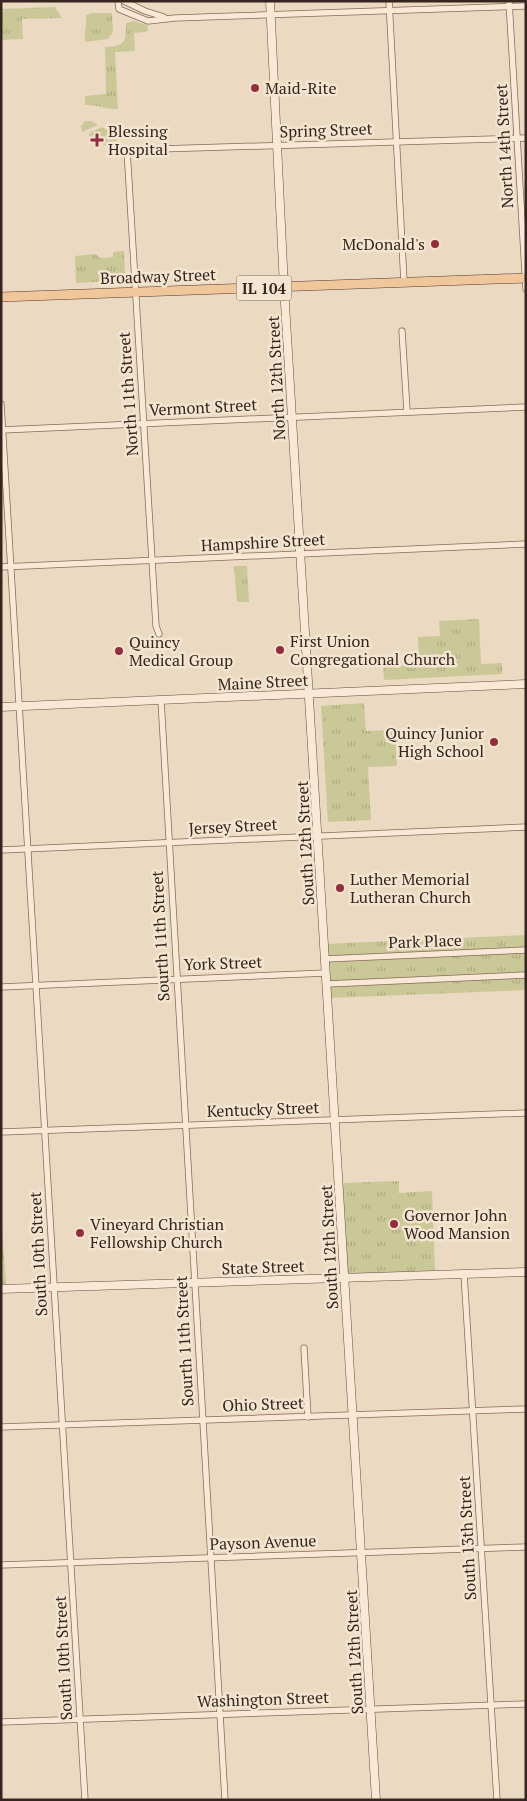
<svg xmlns="http://www.w3.org/2000/svg" width="527" height="1801" viewBox="0 0 527 1801" font-family="'PT Serif',serif">
<style>
.grass{fill:url(#grass-tufts)}
.lines{fill:none;stroke-linecap:round;stroke-linejoin:round}
.street-casing{stroke:#866a5a;stroke-width:7}
.secondary-casing{stroke:#674c3d;stroke-width:9}
.primary-casing{stroke:#533a2e;stroke-width:10}
.street{stroke:#f8e8d5;stroke-width:5.5}
.secondary{stroke:#f8e8d5;stroke-width:8}
.primary{stroke:#efc79b;stroke-width:9}
.poi-dot{fill:#932c3d;stroke:#f4e5d1;stroke-width:2}
.labels{text-anchor:middle;dominant-baseline:central;stroke-width:5;stroke-linejoin:round;paint-order:stroke}
.shield{fill:#f4e5d1;stroke:#6f5f54;stroke-width:1}
.shield-label{font-size:15px;font-weight:bold;fill:#36251e}
.poi-label{font-size:16px;fill:#36251e;stroke:#f4e5d1;text-anchor:start}
.street-label{font-size:16px;fill:#36251e;stroke:#f4e5d1}
</style>
<defs>
<pattern id="grass-tufts" width="24" height="20" patternUnits="userSpaceOnUse" patternTransform="scale(1.25)"><rect width="24" height="20" fill="#cac896"/><path d="M3 7l-1-3M5 7V3M7 7l1-3M15 17l-1-3M17 17v-4M19 17l1-3" fill="none" stroke="#aeac81"/></pattern>
</defs>
<rect width="100%" height="100%" fill="#ecd9c2"/>
<g class="grass">
<polygon points="55,7 62,18 22,19 23,39 1,40 1,9"/>
<path d="M 92,13 L 112,13 L 113,32 L 108,39 L 85,42 C 84,33 87,24 86,15 Z"/>
<path d="M 134,21 L 147,25 L 148,30 L 146,32 L 134,33 L 135,51 L 115,52 L 118,109 C 106,110 97,104 85,105 L 85,96 L 106,94 L 105,47 C 125,46 126,43 126,23 Z"/>
<polygon points="85,121 91,121 98,125 82,132 81,126"/>
<polygon points="102,127 116,135 117,144 114,147 110,147 88,138 90,133"/>
<polygon points="124,251 125,280 76,283 75,256 95,254 101,258 113,257 113,252"/>
<polygon points="234,566 247,566 249,602 237,602"/>
<polygon points="479,619 481,664 502,663 502,674 384,680 383,666 419,665 418,637 440,636 439,621"/>
<polygon points="364,703 366,731 395,730 397,766 368,767 371,820 328,822 321,706"/>
<polygon points="526,935 526,990 328,998 325,944"/>
<polygon points="399,1181 399,1193 432,1191 435,1273 347,1277 343,1183"/>
<polygon points="1,1214 6,1284 1,1284"/>
</g>
<g class="lines">
<defs>
<g id="street">
<polyline points="118,1 119,9 148,21 175,18 526,6"/>
<polyline points="124,1 145,11 164,17"/>
<polyline points="389,1 404,282"/>
<polyline points="509,1 526,289"/>
<polyline points="402,331 407,411"/>
<polyline points="1,404 85,1800"/>
<polyline points="1,430 526,407"/>
<polyline points="1,567 526,544"/>
<polyline points="159,634 156,626 127,150 526,138"/>
<polyline points="161,700 225,1800"/>
<polyline points="1,850 526,827"/>
<polyline points="325,959 526,950"/>
<polyline points="327,984 526,975"/>
<polyline points="1,987 326,973"/>
<polyline points="1,1132 526,1113"/>
<polyline points="464,1274 497,1800"/>
<polyline points="304,1348 308,1417"/>
<polyline points="1,1427 526,1409"/>
<polyline points="1,1565 526,1547"/>
<polyline points="1,1722 526,1704"/>
</g>
<g id="secondary">
<polyline points="270,1 284,287 376,1800"/>
<polyline points="1,707 526,684"/>
<polyline points="1,1289 526,1272"/>
</g>
<polyline id="primary" points="1,297 526,278"/>
</defs>
<use href="#street" class="street-casing"/>
<use href="#secondary" class="secondary-casing"/>
<use href="#primary" class="primary-casing"/>
<use href="#street" class="street"/>
<use href="#secondary" class="secondary"/>
<use href="#primary" class="primary"/>
</g>
<g class="poi-dot">
<circle cx="255" cy="88" r="5"/>
<path d="M94.5 132.5h5v5h5v5h-5v5h-5v-5h-5v-5h5z"/>
<circle cx="435" cy="244" r="5"/>
<circle cx="280" cy="650" r="5"/>
<circle cx="119" cy="651" r="5"/>
<circle cx="494" cy="742" r="5"/>
<circle cx="340" cy="888" r="5"/>
<circle cx="394" cy="1224" r="5"/>
<circle cx="80" cy="1233" r="5"/>
</g>
<g class="labels">
<rect class="shield" x="236.5" y="275.5" width="55" height="25" rx="4"/>
<g class="shield-label">
<text x="264" y="288">IL 104</text>
</g>
<g class="poi-label">
<text x="265" y="88">Maid-Rite</text>
<text x="108" y="131">Blessing<tspan x="108" dy="18">Hospital</tspan></text>
<text x="425" y="244" text-anchor="end">McDonald's</text>
<text x="290" y="641">First Union<tspan x="290" dy="18">Congregational Church</tspan></text>
<text x="129" y="642">Quincy<tspan x="129" dy="18">Medical Group</tspan></text>
<text x="484" y="733" text-anchor="end">Quincy Junior<tspan x="484" dy="18">High School</tspan></text>
<text x="350" y="879">Luther Memorial<tspan x="350" dy="18">Lutheran Church</tspan></text>
<text x="404" y="1215">Governor John<tspan x="404" dy="18">Wood Mansion</tspan></text>
<text x="90" y="1224">Vineyard Christian<tspan x="90" dy="18">Fellowship Church</tspan></text>
</g>
<g class="street-label">
<text transform="translate(326 130) rotate(-2)">Spring Street</text>
<text transform="translate(504 146) rotate(-93)">North 14th Street</text>
<text transform="translate(158 276) rotate(-2)">Broadway Street</text>
<text transform="translate(276 378) rotate(-93)">North 12th Street</text>
<text transform="translate(128 394) rotate(-94)">North 11th Street</text>
<text transform="translate(203 407) rotate(-3)">Vermont Street</text>
<text transform="translate(263 542) rotate(-3)">Hampshire Street</text>
<text transform="translate(263 682) rotate(-3)">Maine Street</text>
<text transform="translate(233 826) rotate(-3)">Jersey Street</text>
<text transform="translate(305 843) rotate(-93)">South 12th Street</text>
<text transform="translate(160 936) rotate(-93)">Sourth 11th Street</text>
<text transform="translate(425 941) rotate(-2)">Park Place</text>
<text transform="translate(223 963) rotate(-2)">York Street</text>
<text transform="translate(263 1109) rotate(-2)">Kentucky Street</text>
<text transform="translate(329 1247) rotate(-93)">South 12th Street</text>
<text transform="translate(38 1254) rotate(-93)">South 10th Street</text>
<text transform="translate(263 1267) rotate(-2)">State Street</text>
<text transform="translate(184 1341) rotate(-93)">Sourth 11th Street</text>
<text transform="translate(263 1404) rotate(-2)">Ohio Street</text>
<text transform="translate(467 1538) rotate(-93)">South 13th Street</text>
<text transform="translate(263 1542) rotate(-2)">Payson Avenue</text>
<text transform="translate(354 1652) rotate(-93)">South 12th Street</text>
<text transform="translate(63 1658) rotate(-93)">South 10th Street</text>
<text transform="translate(263 1699) rotate(-2)">Washington Street</text>
</g>
</g>
<rect width="527" height="1801" fill="none" stroke="#36251e" stroke-width="5"/>
</svg>
